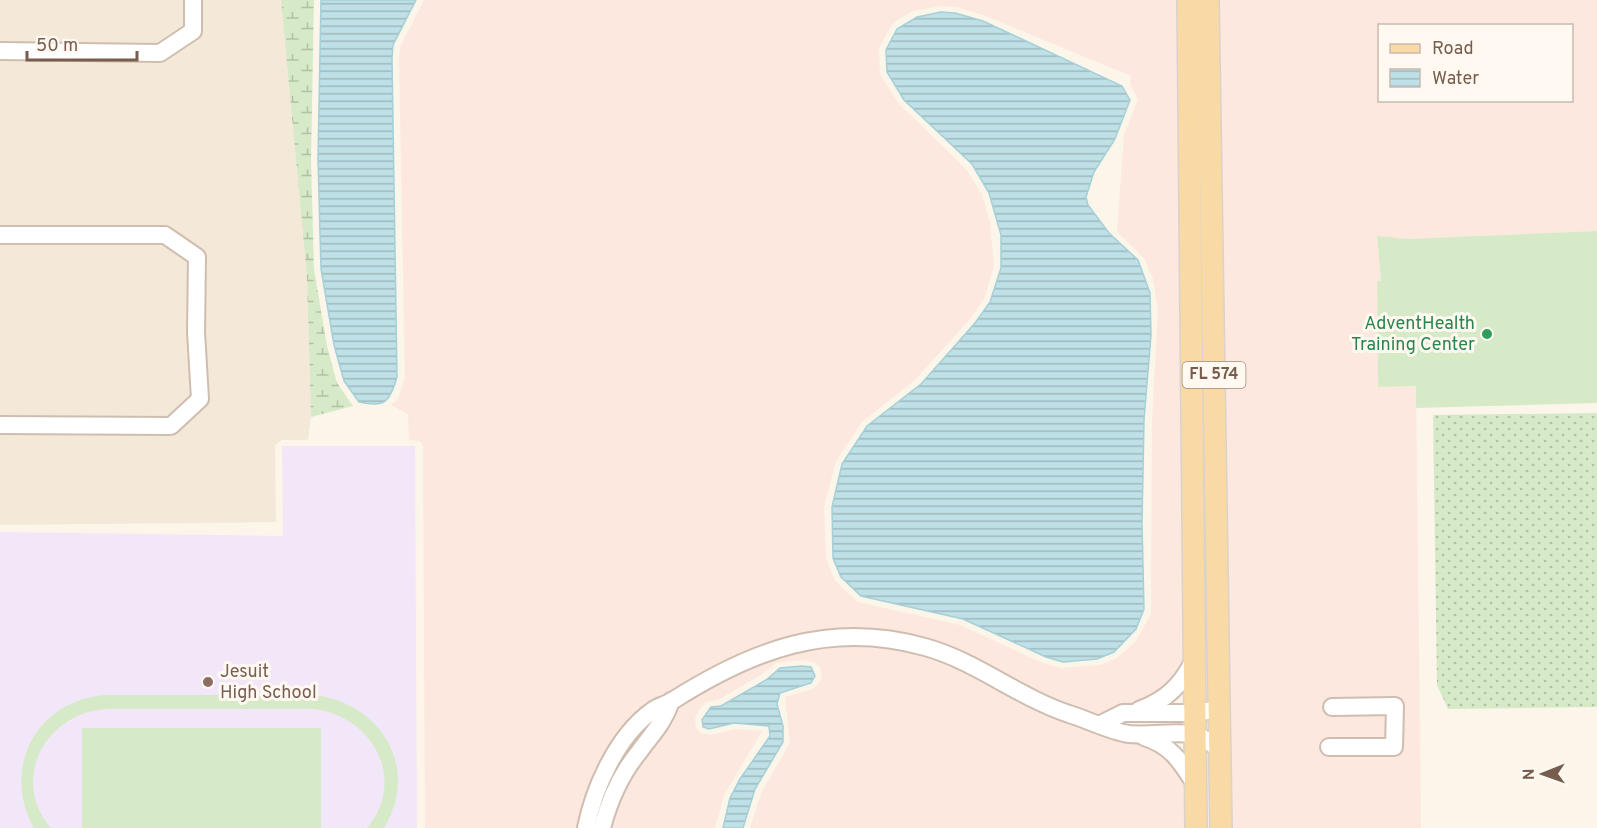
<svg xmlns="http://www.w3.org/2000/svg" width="1597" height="828" viewBox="0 0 1597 828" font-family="Overpass,sans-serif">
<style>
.residential{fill:#f4e8d9}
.commercial{fill:#fce8df;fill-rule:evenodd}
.education{fill:#f2e7f9}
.grass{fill:url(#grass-dots)}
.wetland{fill:url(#wetland-marsh)}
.garden{fill:#d6eac8}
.water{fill:url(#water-rules);stroke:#a5d0d8;stroke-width:1.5}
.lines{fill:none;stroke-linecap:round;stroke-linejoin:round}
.minor-casing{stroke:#cfbeaf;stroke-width:20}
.major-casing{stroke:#d9d2cd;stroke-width:24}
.minor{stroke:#fff;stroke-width:16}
.major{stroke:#f9daa5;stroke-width:21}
.leisure-dot{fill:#2e9e5b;stroke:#fff9f1;stroke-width:2}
.education-dot{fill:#8d6e63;stroke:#fff9f1;stroke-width:2}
.labels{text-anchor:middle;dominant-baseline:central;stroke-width:6;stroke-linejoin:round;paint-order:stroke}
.shield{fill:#fff9f1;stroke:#a08c7e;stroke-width:1.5}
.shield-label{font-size:16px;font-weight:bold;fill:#775d4d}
.leisure-label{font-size:18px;fill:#27864d;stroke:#fff9f1;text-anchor:end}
.education-label{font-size:18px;fill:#785e54;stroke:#fff9f1;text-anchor:start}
</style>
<defs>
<pattern id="grass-dots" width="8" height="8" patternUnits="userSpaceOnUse" patternTransform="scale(1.5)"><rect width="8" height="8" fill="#d6eac8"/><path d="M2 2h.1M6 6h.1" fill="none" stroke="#b2c1a5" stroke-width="1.8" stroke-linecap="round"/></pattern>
<pattern id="wetland-marsh" width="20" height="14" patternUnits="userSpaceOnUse" patternTransform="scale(1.5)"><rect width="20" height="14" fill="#d6eac8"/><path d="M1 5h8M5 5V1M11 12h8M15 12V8" fill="none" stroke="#b2c1a5"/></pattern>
<pattern id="water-rules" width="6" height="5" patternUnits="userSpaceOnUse" patternTransform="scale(1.5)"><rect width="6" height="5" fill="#bee0e6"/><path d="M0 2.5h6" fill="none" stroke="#9fb9bd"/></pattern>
</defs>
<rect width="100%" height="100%" fill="#fcf5ea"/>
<g class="residential">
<polygon points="0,0 184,0 185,27 157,45 0,43"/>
<polygon points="201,0 281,0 307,278 311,417 308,440 282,440 275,445 276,522 0,525 0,432 171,433 208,398 205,332 205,257 202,251 170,229 0,227 0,58 159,60 198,36 202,30"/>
<polygon points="0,242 162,242 188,261 187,325 191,396 168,418 0,417"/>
</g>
<g class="commercial">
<path d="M 424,0 L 1179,0 L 1185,658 L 1177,674 L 1165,688 L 1151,697 L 1100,715 L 1051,700 L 927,639 L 864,630 L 828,630 L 802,633 L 747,650 L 718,664 L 645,706 L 632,719 L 587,795 L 577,828 L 425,828 L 423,446 L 420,441 L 409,440 L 408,414 L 391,405 L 398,399 L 405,377 L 399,58 L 400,47 ZM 940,6 L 957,7 L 986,16 L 1131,76 L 1130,84 L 1138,99 L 1124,135 L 1117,232 L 1144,258 L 1153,279 L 1158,310 L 1152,421 L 1151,614 L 1136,641 L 1117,658 L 1100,665 L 1061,668 L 1043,663 L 960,625 L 858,602 L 835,581 L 826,558 L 824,507 L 836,461 L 862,422 L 916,379 L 969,320 L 984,299 L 994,267 L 990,222 L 982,195 L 966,169 L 899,104 L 880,74 L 879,48 L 891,26 L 900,18 L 914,11 Z"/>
<polygon points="1199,0 1211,702 1203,704 1202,655"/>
<path d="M 1216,0 L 1597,0 L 1597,231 L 1407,239 L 1377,237 L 1381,281 L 1377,281 L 1378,387 L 1416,386 L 1421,828 L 1229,828 L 1229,752 L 1232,748 L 1228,745 ZM 1380,26 L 1572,26 L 1572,100 L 1380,100 Z"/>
<polygon points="829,644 889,647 941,660 1043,713 1095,730 1097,734 1101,732 1154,748 1172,762 1187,786 1187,828 750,828 762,791 790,743 785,697 813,689 822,679 820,667 814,662 802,660 776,663 761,675 718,700 706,702 699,710 695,719 696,728 701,733 711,735 735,729 762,731 724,795 715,828 611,828 618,804 636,770 672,725 678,706 725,677 798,650"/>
<polygon points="1203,748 1212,753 1212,828 1204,828 1204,789 1207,787 1204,782"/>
</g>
<polygon class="education" points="282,446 415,446 417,828 0,828 0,532 283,536"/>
<polygon class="grass" points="1597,413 1597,707 1448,709 1437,685 1433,415"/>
<polygon class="wetland" points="281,0 314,0 311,159 314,269 327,346 337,383 353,406 311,417 307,278"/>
<g class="garden">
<polygon points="1597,231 1597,403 1416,408 1416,386 1378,387 1377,281 1381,281 1377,236 1407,239"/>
<path d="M 313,695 C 380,702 421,767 384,828 L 367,828 C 408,780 372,714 312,709 L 106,709 C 46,713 9,779 51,828 L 34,828 C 0,767 38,699 106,695 Z"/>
<rect x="82" y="728" width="239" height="100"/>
</g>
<g class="water">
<path d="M 321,0 L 416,0 L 393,45 L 392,58 L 397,377 C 390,402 385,408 359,402 L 344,381 L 334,345 L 321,269 L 318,159 Z"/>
<polygon points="941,12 955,13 983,21 1122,86 1130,100 1115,139 1094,172 1086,197 1088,205 1109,233 1138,260 1150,293 1151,335 1144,420 1142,523 1144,609 1136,629 1114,652 1097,659 1063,662 1046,657 963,619 861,596 841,577 833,558 832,507 842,464 867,426 921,384 975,323 990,302 1001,268 1001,235 989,193 972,164 904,100 887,72 886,50 897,29 917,17"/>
<polygon points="802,666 811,667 815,676 811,683 780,693 777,704 783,726 783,742 755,789 743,828 723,828 730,798 740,779 770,736 769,726 734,723 709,729 703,727 702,720 711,707 721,706 766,680 780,668"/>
</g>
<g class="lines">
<defs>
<g id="minor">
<polyline points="0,51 160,53 193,31 193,0"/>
<polyline points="0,235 165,235 197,257 196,332 200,399 171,426 0,425"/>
<path d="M 1139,710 C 1167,700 1181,685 1194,660"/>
<polyline points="1101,724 1123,713 1194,713 1220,709"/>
<path d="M 1144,737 C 1171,745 1181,762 1195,784"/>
<polyline points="1329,747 1394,747 1395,706 1332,707"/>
<path d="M 586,828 C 594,788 617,736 652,711 C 658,706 666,705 672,701 C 752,650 830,620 925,647 C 976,661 1018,697 1069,714 C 1086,719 1112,732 1129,734 C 1150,736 1172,731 1193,734 C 1202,735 1212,745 1220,749"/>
<path d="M 602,828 C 609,801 621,774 639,752 C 652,734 664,723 671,701"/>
</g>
<g id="major">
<polyline points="1188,0 1196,828"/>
<polyline points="1208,0 1221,828"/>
</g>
</defs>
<use href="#minor" class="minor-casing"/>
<use href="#major" class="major-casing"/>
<use href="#minor" class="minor"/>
<use href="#major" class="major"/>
</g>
<circle class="leisure-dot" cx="1487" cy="334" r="6"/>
<circle class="education-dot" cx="208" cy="682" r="6"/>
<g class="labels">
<rect class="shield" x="1182.5" y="362" width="63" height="26" rx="4.5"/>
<g class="shield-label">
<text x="1214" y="375">FL 574</text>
</g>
<g class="leisure-label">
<text x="1475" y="324">AdventHealth<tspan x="1475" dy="21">Training Center</tspan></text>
</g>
<g class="education-label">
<text x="220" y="672">Jesuit<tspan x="220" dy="21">High School</tspan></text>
</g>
</g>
<rect x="1378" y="24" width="195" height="78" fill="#fff9f1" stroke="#c9bbaf" stroke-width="1.5"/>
<rect x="1390" y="44" width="30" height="9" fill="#f9daa5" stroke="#c9bbaf" stroke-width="1.5"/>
<text x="1432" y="54" font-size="18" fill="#775d4d">Road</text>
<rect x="1390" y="69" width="30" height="18" fill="url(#water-rules)" stroke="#c9bbaf" stroke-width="1.5"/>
<text x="1432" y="84" font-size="18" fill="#775d4d">Water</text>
<g transform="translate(1543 774) rotate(269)" stroke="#fff9f1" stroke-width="4.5" paint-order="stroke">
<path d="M0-4.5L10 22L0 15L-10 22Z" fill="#775d4d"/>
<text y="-9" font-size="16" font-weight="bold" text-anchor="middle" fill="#775d4d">N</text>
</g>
<path d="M27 51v9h110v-9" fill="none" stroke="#775d4d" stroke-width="3"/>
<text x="36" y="51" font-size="18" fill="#775d4d" stroke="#fff9f1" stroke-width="4.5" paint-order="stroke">50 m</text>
</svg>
